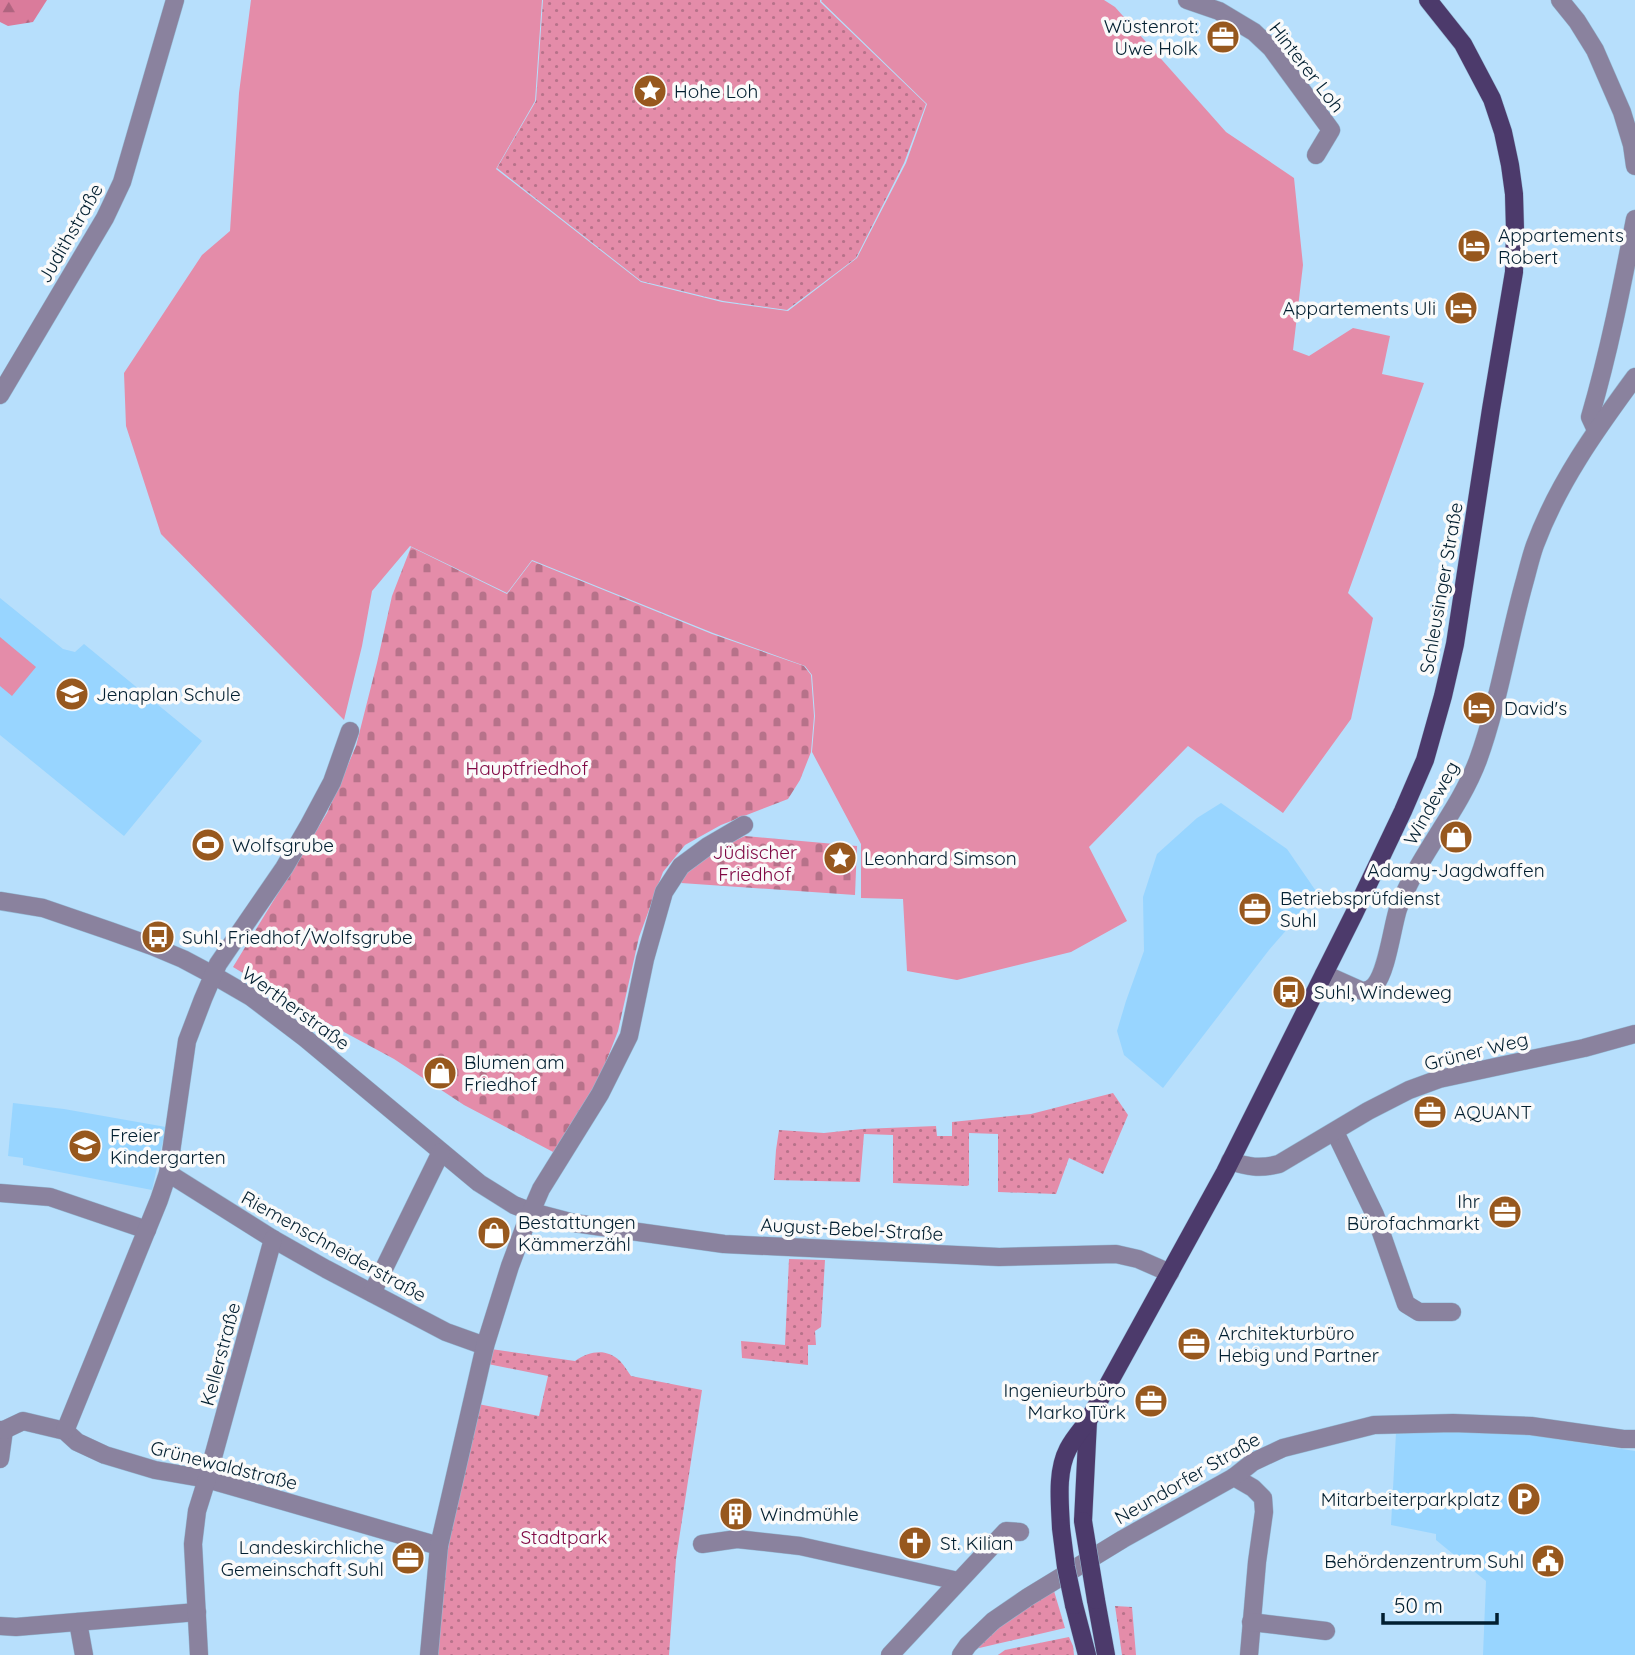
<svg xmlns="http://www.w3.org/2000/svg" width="1635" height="1655" viewBox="0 0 1635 1655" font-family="Quicksand,sans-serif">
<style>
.built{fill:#98d5ff}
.grass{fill:url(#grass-dots)}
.forest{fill:url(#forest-firs)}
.cemetery{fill:url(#cemetery-stones)}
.garden{fill:#e48ca9}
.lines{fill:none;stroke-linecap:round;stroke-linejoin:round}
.minor-casing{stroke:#96bcd7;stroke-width:19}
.major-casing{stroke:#96bcd7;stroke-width:19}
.minor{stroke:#8a829e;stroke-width:18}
.major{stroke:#4c3a6b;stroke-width:18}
.major-bridge-casing{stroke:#96bcd7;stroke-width:19;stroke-linecap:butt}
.major-bridge{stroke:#4c3a6b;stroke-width:18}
.labels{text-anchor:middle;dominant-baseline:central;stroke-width:7;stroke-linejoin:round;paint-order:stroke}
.poi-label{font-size:19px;fill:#021f30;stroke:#fafafa;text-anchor:start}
.street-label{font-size:19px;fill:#021f30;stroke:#fafafa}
.park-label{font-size:19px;fill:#800844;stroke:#fafafa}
</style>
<defs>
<pattern id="grass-dots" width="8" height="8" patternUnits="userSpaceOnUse" patternTransform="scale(1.75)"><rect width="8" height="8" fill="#e48ca9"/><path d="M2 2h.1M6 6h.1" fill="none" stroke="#b7728a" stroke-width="1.8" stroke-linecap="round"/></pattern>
<pattern id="forest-firs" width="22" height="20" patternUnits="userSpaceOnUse" patternTransform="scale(1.75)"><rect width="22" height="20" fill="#da7b9b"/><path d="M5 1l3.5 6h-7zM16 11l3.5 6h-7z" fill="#af647f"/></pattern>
<pattern id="cemetery-stones" width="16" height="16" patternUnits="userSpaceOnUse" patternTransform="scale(1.75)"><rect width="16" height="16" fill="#e48ca9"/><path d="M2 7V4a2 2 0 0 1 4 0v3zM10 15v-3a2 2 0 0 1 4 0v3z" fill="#b7728a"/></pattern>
</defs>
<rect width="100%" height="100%" fill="#b7dffc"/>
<g class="built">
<polygon points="0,598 63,649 75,652 84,644 202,741 124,836 0,735"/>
<polygon points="1221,803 1287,849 1318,894 1269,950 1163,1088 1124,1055 1117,1031 1126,1001 1144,951 1143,897 1157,854 1197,818"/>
<polygon points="13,1103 64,1109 166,1127 152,1190 23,1165 23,1158 8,1156"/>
<polygon points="1504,1431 1635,1451 1635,1655 1483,1655 1486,1581 1436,1540 1436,1534 1391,1525 1396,1433"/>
</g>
<g class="grass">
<polygon points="543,0 820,0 820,2 926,104 904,163 856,258 787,310 723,301 641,281 497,168 536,101"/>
<polygon points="1113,1093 1128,1115 1103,1174 1069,1158 1056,1194 998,1192 998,1134 969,1133 969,1185 967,1186 893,1183 893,1135 864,1134 860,1182 774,1180 776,1150 779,1130 824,1133 862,1129 936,1126 937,1136 952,1136 952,1122 1031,1114"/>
<polygon points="789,1259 825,1260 821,1327 815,1331 816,1345 808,1345 808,1365 742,1358 741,1341 785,1345"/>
<path d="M 491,1349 L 575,1361 C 590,1351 606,1348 620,1361 C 624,1365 628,1372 631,1376 L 702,1390 L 676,1559 L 669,1655 L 433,1655 L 443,1545 L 478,1404 L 539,1416 L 548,1376 L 488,1364 Z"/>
<polygon points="1054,1591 1065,1628 975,1649 999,1625"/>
<polygon points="1115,1606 1132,1607 1136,1655 1122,1655"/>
<polygon points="1069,1637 1073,1646 1074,1655 998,1655 1005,1650"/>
</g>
<polygon class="forest" points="0,0 47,0 33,22 8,26 0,22"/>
<g class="cemetery">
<polygon points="411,547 507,594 532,561 712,634 804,666 811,675 814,716 811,752 800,780 788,799 721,825 685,845 663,872 639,937 618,1031 599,1080 555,1153 464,1105 394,1059 307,1012 233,967 327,813 356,746 377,663 392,596"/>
<polygon points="745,836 857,846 855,895 681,883 686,870 716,849"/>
</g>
<g class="garden">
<polygon points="251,0 542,0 535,101 496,169 641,282 722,302 788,311 857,258 906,163 927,104 821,1 822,0 1104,0 1115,7 1226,132 1294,178 1303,265 1293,350 1309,356 1353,328 1390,336 1382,374 1424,383 1348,593 1373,618 1351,719 1283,813 1188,746 1089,847 1127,921 1071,952 957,980 907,971 903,899 861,898 861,844 812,752 815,716 812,675 805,666 713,633 532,560 507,593 410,546 372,591 362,646 344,720 161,534 126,426 124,373 202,255 230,231 239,93"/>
<polygon points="0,637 36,667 12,696 0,686"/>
</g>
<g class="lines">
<defs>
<g id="minor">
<polyline points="1187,0 1219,11 1254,32 1271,48 1331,130 1316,155"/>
<polyline points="1560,0 1577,21 1595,50 1622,112 1632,145 1635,166"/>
<polyline points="0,395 105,218 122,182 175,0"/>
<path d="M 1596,430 L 1590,417 C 1609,352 1622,286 1635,219"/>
<polyline points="0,901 43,908 110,931 152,946 183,959 213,975 251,997 305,1038 479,1183 514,1205 532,1212 574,1223 724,1244 999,1257 1116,1254 1138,1259 1170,1273"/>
<path d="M 1324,974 L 1362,991 C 1367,991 1372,989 1375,985 C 1387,971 1392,928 1398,909 C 1418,855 1458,813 1478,760 C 1499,702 1508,640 1525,580 C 1528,569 1531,556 1535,545 C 1558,483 1596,430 1635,377"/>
<polyline points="1335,1132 1375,1215 1406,1304 1419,1312 1452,1312"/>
<path d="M 1230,1161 C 1248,1167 1260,1169 1279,1164 L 1368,1111 L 1409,1090 L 1439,1079 L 1584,1048 L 1635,1034"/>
<polyline points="168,1173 273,1239 326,1269 446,1332 485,1346"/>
<polyline points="0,1193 50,1197 147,1230"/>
<polyline points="372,1293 441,1152"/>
<polyline points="0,1430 4,1430 0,1459"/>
<polyline points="4,1430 23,1421 65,1431 77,1442 105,1455 155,1470 207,1479 439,1546"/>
<polyline points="65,1431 159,1200 168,1173 187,1041 203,999 218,964 284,868 309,825 332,782 350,731"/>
<polyline points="1234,1477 1253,1488 1263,1498 1264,1512 1257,1562 1249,1655"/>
<polyline points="702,1544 737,1539 800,1546 958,1581"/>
<polyline points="78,1622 84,1655"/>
<polyline points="1251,1622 1326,1631"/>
<polyline points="0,1626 16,1627 197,1612"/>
<polyline points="199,1655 193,1544 197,1511 207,1479 273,1239"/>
<polyline points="429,1655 439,1546 485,1346 510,1266 525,1226 541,1189 600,1094 629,1036 645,959 664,892 681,866 708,846 744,825"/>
<polyline points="890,1655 1006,1531 1020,1532"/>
<polyline points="961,1655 968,1645 993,1621 1028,1597 1123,1539 1234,1477 1253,1462 1283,1448 1374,1425 1453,1423 1531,1426 1623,1439 1635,1439"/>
</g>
<g id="major">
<polyline points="1083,1521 1088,1421"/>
<path d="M 1061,1528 C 1060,1503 1056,1472 1068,1449 C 1073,1439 1081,1430 1088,1421 L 1225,1172 L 1354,914 L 1403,811 L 1425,760 L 1443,696 L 1455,644 L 1491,409 L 1514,272 L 1515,230 L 1514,194 L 1510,165 L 1503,132 L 1492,99 L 1463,44 L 1428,0"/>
<polyline points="1096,1600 1106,1655"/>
<polyline points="1074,1605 1087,1655"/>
</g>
</defs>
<use href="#minor" class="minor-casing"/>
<use href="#major" class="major-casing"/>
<use href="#minor" class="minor"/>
<use href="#major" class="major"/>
<defs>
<g id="major-bridge">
<polyline points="1083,1521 1096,1600"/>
<polyline points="1061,1528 1066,1567 1074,1605"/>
</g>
</defs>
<use href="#major-bridge" class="major-bridge-casing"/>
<use href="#major-bridge" class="major-bridge"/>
</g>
<defs>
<symbol id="office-disc" viewBox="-11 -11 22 22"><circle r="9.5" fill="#97581e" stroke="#fafafa"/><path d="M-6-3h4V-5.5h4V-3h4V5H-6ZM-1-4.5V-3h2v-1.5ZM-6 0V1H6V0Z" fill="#fff"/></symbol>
<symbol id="sight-disc" viewBox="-11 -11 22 22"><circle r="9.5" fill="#97581e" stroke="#fafafa"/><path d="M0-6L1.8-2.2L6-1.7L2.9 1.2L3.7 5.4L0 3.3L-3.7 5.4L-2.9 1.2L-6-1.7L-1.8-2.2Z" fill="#fff"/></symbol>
<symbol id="hotel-disc" viewBox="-11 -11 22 22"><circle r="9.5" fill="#97581e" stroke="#fafafa"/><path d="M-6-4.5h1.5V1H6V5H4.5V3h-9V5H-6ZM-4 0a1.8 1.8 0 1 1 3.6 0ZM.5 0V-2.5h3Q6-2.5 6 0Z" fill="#fff"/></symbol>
<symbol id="school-disc" viewBox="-11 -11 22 22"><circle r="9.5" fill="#97581e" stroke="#fafafa"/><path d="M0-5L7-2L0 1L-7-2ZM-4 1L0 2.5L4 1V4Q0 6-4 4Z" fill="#fff"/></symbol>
<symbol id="shop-disc" viewBox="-11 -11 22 22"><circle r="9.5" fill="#97581e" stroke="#fafafa"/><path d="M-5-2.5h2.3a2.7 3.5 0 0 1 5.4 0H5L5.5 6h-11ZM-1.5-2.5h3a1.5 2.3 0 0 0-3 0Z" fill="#fff"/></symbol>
<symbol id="stadium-disc" viewBox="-11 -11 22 22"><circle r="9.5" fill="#97581e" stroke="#fafafa"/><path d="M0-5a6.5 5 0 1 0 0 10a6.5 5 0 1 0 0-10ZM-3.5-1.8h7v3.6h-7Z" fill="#fff"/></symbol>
<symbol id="bus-disc" viewBox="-11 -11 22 22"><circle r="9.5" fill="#97581e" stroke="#fafafa"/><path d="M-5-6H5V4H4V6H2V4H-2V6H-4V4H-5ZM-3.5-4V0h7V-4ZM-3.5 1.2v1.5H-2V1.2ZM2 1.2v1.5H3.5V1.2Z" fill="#fff"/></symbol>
<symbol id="parking-disc" viewBox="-11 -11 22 22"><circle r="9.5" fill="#97581e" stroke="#fafafa"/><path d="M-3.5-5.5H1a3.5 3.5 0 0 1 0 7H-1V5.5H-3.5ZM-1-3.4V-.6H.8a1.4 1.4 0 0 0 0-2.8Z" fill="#fff"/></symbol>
<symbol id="building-disc" viewBox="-11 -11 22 22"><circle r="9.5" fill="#97581e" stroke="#fafafa"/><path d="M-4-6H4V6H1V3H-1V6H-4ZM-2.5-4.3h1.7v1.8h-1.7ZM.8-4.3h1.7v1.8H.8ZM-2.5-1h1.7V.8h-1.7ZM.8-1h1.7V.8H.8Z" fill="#fff"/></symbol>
<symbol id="church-disc" viewBox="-11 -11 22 22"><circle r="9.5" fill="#97581e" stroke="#fafafa"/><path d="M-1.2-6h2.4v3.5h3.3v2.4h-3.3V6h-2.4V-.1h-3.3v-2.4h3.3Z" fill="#fff"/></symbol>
<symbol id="civic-disc" viewBox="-11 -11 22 22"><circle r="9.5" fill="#97581e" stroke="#fafafa"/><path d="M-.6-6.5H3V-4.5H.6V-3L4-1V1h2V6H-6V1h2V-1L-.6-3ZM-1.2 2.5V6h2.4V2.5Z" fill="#fff"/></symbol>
</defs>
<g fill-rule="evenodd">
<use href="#office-disc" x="1204" y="18" width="38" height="38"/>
<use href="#sight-disc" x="631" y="72" width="38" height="38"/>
<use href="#hotel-disc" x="1455" y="227" width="38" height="38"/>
<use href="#hotel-disc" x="1442" y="289" width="38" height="38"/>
<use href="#school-disc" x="53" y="675" width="38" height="38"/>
<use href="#hotel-disc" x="1460" y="689" width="38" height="38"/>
<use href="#shop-disc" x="1437" y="818" width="38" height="38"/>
<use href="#stadium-disc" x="189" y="826" width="38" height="38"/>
<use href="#sight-disc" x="821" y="839" width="38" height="38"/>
<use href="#office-disc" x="1236" y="890" width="38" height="38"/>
<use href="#bus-disc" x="139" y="918" width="38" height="38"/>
<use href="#bus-disc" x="1270" y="973" width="38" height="38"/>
<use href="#shop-disc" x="421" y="1054" width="38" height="38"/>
<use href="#office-disc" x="1411" y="1093" width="38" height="38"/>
<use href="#school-disc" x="66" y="1127" width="38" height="38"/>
<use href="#office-disc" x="1486" y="1193" width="38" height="38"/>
<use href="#shop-disc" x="475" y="1214" width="38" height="38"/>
<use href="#office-disc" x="1175" y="1325" width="38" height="38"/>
<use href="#office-disc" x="1132" y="1382" width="38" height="38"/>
<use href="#parking-disc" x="1505" y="1480" width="38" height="38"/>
<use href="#building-disc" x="717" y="1495" width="38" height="38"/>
<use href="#church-disc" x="896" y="1524" width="38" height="38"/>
<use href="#office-disc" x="389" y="1539" width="38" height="38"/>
<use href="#civic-disc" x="1529" y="1542" width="38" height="38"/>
</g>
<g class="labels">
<g class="poi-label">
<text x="1198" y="26" text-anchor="end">Wüstenrot:<tspan x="1198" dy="22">Uwe Holk</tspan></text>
<text x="674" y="91">Hohe Loh</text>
<text x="1498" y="235">Appartements<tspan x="1498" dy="22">Robert</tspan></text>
<text x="1436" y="308" text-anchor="end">Appartements Uli</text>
<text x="96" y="694">Jenaplan Schule</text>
<text x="1504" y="708">David's</text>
<text x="232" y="845">Wolfsgrube</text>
<text x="864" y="858">Leonhard Simson</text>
<text x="1456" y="870" text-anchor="middle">Adamy-Jagdwaffen</text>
<text x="1280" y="898">Betriebsprüfdienst<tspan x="1280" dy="22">Suhl</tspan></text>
<text x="182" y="937">Suhl, Friedhof/Wolfsgrube</text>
<text x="1314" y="992">Suhl, Windeweg</text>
<text x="464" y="1062">Blumen am<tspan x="464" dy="22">Friedhof</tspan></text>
<text x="1454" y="1112">AQUANT</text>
<text x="110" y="1135">Freier<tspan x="110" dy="22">Kindergarten</tspan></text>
<text x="1480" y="1201" text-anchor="end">Ihr<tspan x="1480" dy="22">Bürofachmarkt</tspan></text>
<text x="518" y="1222">Bestattungen<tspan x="518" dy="22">Kämmerzähl</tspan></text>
<text x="1218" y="1333">Architekturbüro<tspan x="1218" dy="22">Hebig und Partner</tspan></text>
<text x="1126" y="1390" text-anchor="end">Ingenieurbüro<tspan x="1126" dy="22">Marko Türk</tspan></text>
<text x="1500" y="1499" text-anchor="end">Mitarbeiterparkplatz</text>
<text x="760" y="1514">Windmühle</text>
<text x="940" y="1543">St. Kilian</text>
<text x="384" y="1547" text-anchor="end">Landeskirchliche<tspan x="384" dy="22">Gemeinschaft Suhl</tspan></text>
<text x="1524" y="1561" text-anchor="end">Behördenzentrum Suhl</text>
</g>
<g class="street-label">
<text transform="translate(1307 67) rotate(52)">Hinterer Loh</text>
<text transform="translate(70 233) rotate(-60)">Judithstraße</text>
<text transform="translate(1441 588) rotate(-80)">Schleusinger Straße</text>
<text transform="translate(1431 803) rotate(-61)">Windeweg</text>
<text transform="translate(296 1008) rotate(36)">Wertherstraße</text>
<text transform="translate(1476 1051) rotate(-14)">Grüner Weg</text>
<text transform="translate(852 1229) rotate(3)">August-Bebel-Straße</text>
<text transform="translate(334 1246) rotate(29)">Riemenschneiderstraße</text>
<text transform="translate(220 1354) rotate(-75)">Kellerstraße</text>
<text transform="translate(224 1465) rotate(14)">Grünewaldstraße</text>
<text transform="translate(1187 1478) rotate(-30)">Neundorfer Straße</text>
</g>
<g class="park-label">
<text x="527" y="768">Hauptfriedhof</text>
<text x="755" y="852">Jüdischer<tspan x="755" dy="22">Friedhof</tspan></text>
<text x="564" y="1537">Stadtpark</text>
</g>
</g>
<path d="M1383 1613v10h114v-10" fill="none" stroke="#021f30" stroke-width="3.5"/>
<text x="1394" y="1613" font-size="21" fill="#021f30" stroke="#fafafa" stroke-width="5" paint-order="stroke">50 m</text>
</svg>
